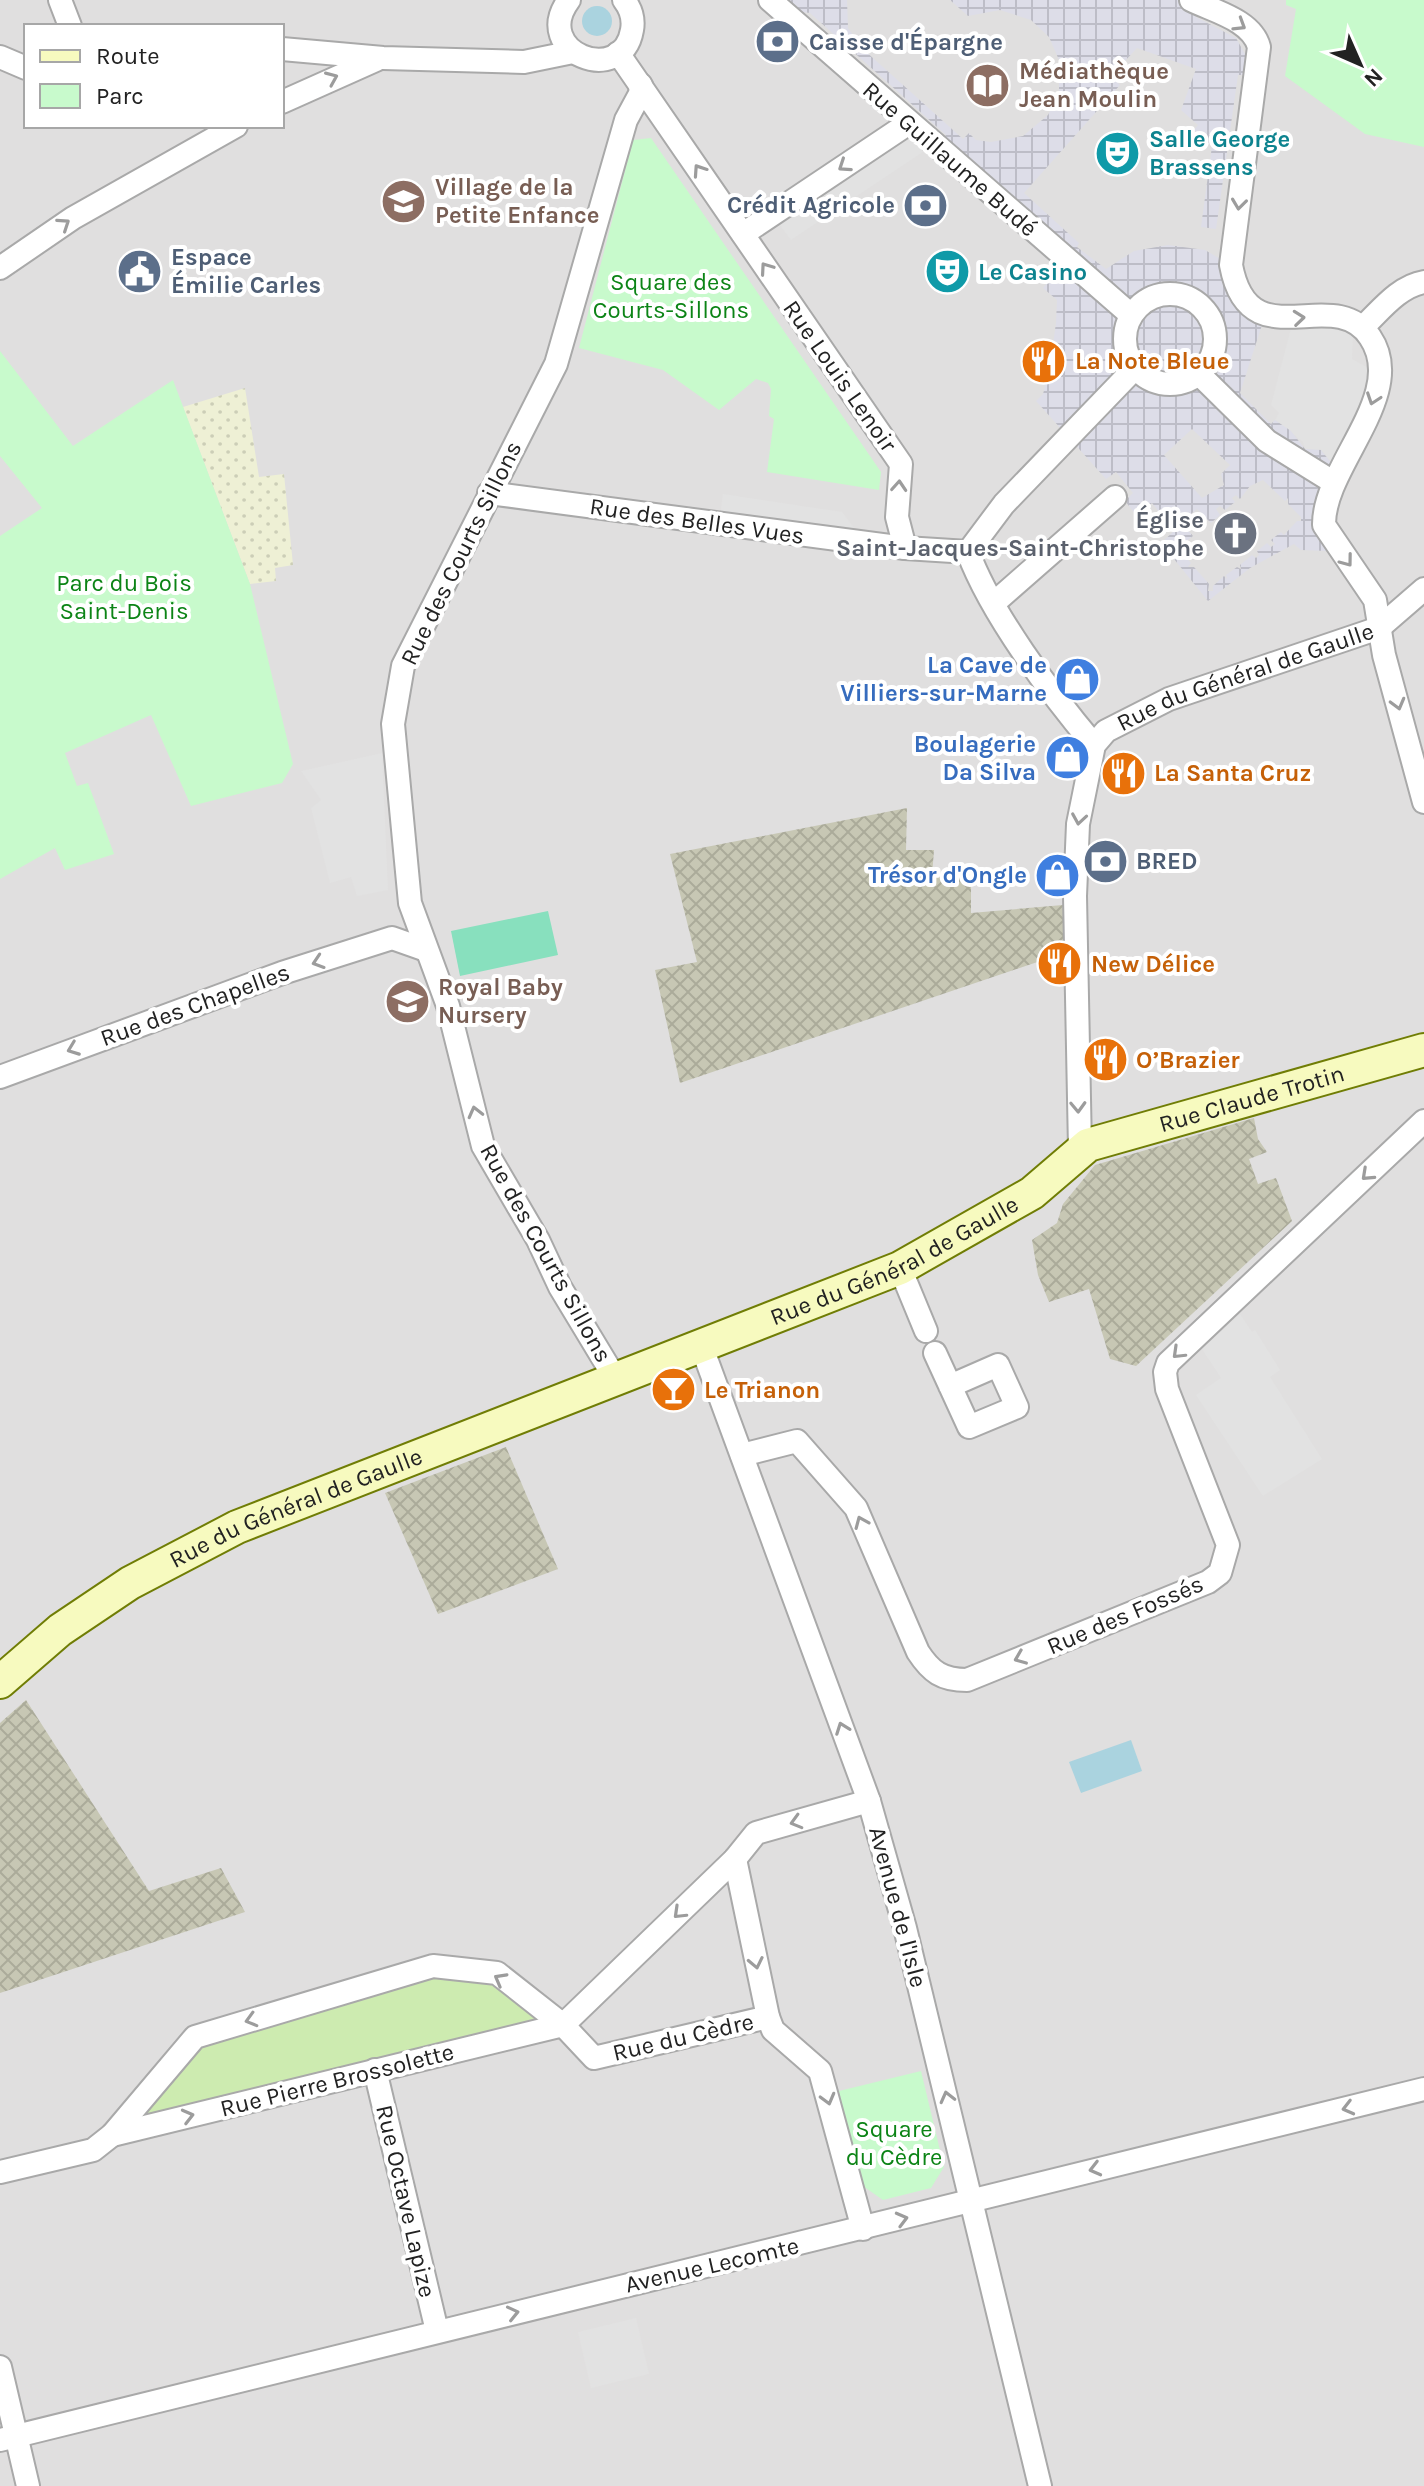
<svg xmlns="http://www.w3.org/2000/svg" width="1424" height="2486" viewBox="0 0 1424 2486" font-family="Karla,sans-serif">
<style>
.residential{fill:#e0dfdf;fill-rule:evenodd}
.construction{fill:url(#construction-cross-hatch)}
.farmland{fill:url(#farmland-dots)}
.grass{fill:#cdebb0}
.park{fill:#c8facc}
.pitch{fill:#88e0be}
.parking{fill:#e2e2e2}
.plaza{fill:url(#plaza-grid);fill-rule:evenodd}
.water{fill:#aad3df}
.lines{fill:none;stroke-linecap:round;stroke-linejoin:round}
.street-casing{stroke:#a9a9a9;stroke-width:26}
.secondary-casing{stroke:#707d05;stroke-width:36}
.street{stroke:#fff;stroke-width:22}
.secondary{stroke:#f7fabf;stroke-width:32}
.oneway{stroke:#9c9c9c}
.labels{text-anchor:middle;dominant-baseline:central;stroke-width:8;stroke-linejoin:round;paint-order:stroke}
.service-label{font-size:24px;font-weight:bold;fill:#4e5e75;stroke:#fff;text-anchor:start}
.education-label{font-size:24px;font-weight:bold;fill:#785e54;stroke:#fff;text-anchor:start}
.culture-label{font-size:24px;font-weight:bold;fill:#0d838f;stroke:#fff;text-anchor:start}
.street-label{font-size:24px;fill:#222;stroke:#fff}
.park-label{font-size:24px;fill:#0c8416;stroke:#fff}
.food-label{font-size:24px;font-weight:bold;fill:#c56008;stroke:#fff;text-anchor:start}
.worship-label{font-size:24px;font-weight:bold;fill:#5b616d;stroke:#fff;text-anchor:end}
.shop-label{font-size:24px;font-weight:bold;fill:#366cbe;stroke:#fff;text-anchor:end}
</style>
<defs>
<pattern id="construction-cross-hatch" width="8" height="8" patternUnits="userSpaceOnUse" patternTransform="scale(2)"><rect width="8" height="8" fill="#c7c7b4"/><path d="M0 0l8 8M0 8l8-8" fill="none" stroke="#abab9a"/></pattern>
<pattern id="farmland-dots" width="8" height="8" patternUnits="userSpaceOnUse" patternTransform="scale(2)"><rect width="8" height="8" fill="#eef0d5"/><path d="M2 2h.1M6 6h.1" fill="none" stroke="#ccceb7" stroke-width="1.8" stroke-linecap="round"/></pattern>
<pattern id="plaza-grid" width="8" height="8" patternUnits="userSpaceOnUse" patternTransform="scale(2)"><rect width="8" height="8" fill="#dddde8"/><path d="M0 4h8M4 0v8" fill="none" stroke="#bdbdc7"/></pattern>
</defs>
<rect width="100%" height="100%" fill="#f2efe9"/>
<path class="residential" d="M 0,0 L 1424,0 L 1424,2486 L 0,2486 ZM 26,26 L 282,26 L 282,126 L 26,126 Z"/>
<g class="construction">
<polygon points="907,808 906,850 934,850 932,876 971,878 971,913 1063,905 1064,953 680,1083 655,970 697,962 670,854"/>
<polygon points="1254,1118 1258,1139 1267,1152 1249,1159 1258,1184 1276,1178 1292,1221 1136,1366 1110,1359 1089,1289 1049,1302 1038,1275 1032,1240 1057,1223 1063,1204 1095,1165"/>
<polygon points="506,1447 558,1569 438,1614 385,1493"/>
<polygon points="26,1700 149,1891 221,1868 245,1912 0,1993 0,1723"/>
</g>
<polygon class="farmland" points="245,388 259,477 284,474 293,565 275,568 276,581 250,584 183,407"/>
<polygon class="grass" points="433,1966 497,1973 563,2025 112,2135 195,2037"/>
<g class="park">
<polygon points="1286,0 1424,0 1424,147 1365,134 1285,76 1296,9 1286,5"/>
<polygon points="651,138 881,472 879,490 767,472 774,419 769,416 771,389 768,383 756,379 719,410 663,370 579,348 633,140"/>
<polygon points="0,351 73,446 173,380 250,584 293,764 282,783 191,806 151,715 65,753 77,786 88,783 114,854 65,870 55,848 0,879 0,536 42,508 0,456"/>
<polygon points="921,2071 944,2167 931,2188 883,2200 860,2184 839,2091"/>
</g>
<polygon class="pitch" points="548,911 558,955 460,976 451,931"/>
<g class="parking">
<polygon points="912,135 923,152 791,240 779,224"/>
<polygon points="1321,323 1353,333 1352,359 1370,369 1353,425 1331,462 1321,450 1305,449 1303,442 1275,420 1279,413 1271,405 1291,328"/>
<polygon points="723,494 842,512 859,535 720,518"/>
<polygon points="382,753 388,890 357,896 351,877 330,883 311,808 321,800 301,771"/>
<polygon points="1240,1314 1252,1332 1255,1330 1280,1370 1270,1377 1322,1459 1263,1496 1196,1395 1221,1378 1202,1349"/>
<polygon points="636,2318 649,2374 591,2388 578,2332"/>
</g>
<path class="plaza" d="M 784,0 L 847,0 L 848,28 L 863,49 L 963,139 L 969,133 L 976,140 L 991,142 L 1023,136 L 1048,115 L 1059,94 L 1059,60 L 1049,37 L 1031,20 L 1000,10 L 968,16 L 950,0 L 1180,0 L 1196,17 L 1236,38 L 1245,54 L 1248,75 L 1238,75 L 1216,229 L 1201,227 L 1212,146 L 1194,130 L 1198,125 L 1181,110 L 1196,69 L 1137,48 L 1111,76 L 1120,85 L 1024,193 L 1079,243 L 1077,247 L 1106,269 L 1134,251 L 1168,245 L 1205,250 L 1222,260 L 1227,287 L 1262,325 L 1240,393 L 1271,424 L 1275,420 L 1291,431 L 1305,449 L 1321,450 L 1333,465 L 1323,543 L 1328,551 L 1301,550 L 1294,544 L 1250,568 L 1208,601 L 1161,543 L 1174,531 L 1152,503 L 1137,516 L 1125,501 L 1133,493 L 1116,472 L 1106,479 L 1036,401 L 1043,394 L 1049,372 L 1056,323 L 1057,300 L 1043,288 L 1065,260 L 940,141 L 946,135 L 810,13 L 795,11 ZM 1192,429 L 1230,465 L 1221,474 L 1224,485 L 1202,498 L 1164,455 ZM 1263,480 L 1285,501 L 1288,498 L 1288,504 L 1301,517 L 1301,521 L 1297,521 L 1284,535 L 1281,532 L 1271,540 L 1275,544 L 1271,547 L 1267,543 L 1257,551 L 1259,555 L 1256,558 L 1252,555 L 1240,565 L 1241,569 L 1237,567 L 1226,575 L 1227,579 L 1224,576 L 1213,586 L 1213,591 L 1208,591 L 1209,584 L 1194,567 L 1188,567 L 1191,563 L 1177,548 L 1193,536 L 1181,522 L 1197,509 L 1211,523 L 1220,515 L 1216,509 L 1220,506 L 1225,510 L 1235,502 L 1232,498 L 1236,495 L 1240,499 L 1250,486 Z"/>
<g class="water">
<circle cx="597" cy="21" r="15"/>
<polygon points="1131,1740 1142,1771 1081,1793 1069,1762"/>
</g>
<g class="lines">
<defs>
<g id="street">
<polyline points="60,0 70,26"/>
<path d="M 569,0 C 530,52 622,88 632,30 C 634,19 631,9 624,0"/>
<polyline points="770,0 1131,315"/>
<path d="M 1191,0 C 1213,11 1252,20 1259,47 L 1231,265 C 1249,362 1333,282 1370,337 C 1409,394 1323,466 1324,525 L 1375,600 L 1384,655 L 1424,802"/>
<polyline points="282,49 383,58 524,62 573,52"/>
<path d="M 618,53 L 901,464 L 897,517 L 905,548 L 968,552 C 991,614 1051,694 1094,745"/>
<polyline points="0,57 26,68"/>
<polyline points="282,102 376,60"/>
<polyline points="743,234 909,123"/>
<polyline points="0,268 73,218 236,126"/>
<circle cx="1170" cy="339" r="45"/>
<path d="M 1363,327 C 1380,311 1399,286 1424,282"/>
<polyline points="1199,374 1267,441 1333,482"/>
<polyline points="489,493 905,548"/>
<polyline points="968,552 1004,504 1135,368"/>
<polyline points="994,603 1115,497"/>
<polyline points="0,1077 282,973 392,938 426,950"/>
<path id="s1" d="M 1080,1149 L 1075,896 L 1078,824 L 1094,745 L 1106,731 L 1169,699 L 1379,628 L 1424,589"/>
<polyline points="900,1268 926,1331"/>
<polyline points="701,1345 869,1801 905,1928 1040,2486"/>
<polyline points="935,1353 969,1427 1017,1407 998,1365 950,1386"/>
<polyline points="615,1378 560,1287 538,1240 483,1146 448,1006 410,903 393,724 403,666 556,364 626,120 640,94 641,85"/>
<path d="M 742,1455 L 797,1441 L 856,1508 L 918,1652 C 931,1672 942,1680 967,1680 L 1208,1582 L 1220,1573 L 1228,1545 L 1167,1389 L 1165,1372 L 1168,1363 L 1424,1121"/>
<polyline points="735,1859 768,2017 773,2030 820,2071 863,2229"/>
<polyline points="375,2070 437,2331"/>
<polyline points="112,2135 563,2025 735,1859 756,1833 869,1801"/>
<polyline points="0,2172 93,2150 112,2135 195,2037 433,1966 497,1973 563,2025 594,2058 768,2017"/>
<polyline points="0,2367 28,2486"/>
<polyline points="0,2440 1424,2089"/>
</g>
<g id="secondary">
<path id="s2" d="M 0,1682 L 60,1630 L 130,1583 L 237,1527 L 900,1268 L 1032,1193 L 1088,1145 L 1424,1050"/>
</g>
</defs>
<use href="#street" class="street-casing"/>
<use href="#secondary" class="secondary-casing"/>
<use href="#street" class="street"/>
<use href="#secondary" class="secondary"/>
</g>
<defs><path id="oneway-chevron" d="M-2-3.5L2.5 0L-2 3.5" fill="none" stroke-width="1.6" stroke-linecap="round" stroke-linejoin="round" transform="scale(2)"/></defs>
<g class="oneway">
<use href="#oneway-chevron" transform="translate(1240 25) rotate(32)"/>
<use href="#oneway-chevron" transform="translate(332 78) rotate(-23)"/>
<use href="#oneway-chevron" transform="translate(844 166) rotate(146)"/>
<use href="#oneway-chevron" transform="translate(699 170) rotate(-124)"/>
<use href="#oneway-chevron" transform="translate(1239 204) rotate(97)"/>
<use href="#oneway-chevron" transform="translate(64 224) rotate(-34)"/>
<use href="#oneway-chevron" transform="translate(766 268) rotate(-125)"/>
<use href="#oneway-chevron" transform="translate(1299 318) rotate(-6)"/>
<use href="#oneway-chevron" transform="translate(1373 399) rotate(109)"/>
<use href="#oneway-chevron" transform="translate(899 486) rotate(-86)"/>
<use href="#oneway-chevron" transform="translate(1347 561) rotate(53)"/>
<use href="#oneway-chevron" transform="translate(1398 704) rotate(75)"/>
<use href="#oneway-chevron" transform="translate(1079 819) rotate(99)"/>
<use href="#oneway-chevron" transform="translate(318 962) rotate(162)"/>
<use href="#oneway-chevron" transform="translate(73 1049) rotate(159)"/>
<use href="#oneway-chevron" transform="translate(1078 1107) rotate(88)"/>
<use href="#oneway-chevron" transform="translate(475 1112) rotate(-104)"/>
<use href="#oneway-chevron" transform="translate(1367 1175) rotate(137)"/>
<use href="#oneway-chevron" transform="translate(1178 1353) rotate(136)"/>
<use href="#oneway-chevron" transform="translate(861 1522) rotate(-113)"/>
<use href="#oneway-chevron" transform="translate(1020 1658) rotate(158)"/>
<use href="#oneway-chevron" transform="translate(842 1728) rotate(-110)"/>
<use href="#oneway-chevron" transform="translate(796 1822) rotate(164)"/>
<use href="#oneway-chevron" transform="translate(679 1913) rotate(136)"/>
<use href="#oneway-chevron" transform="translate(756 1963) rotate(78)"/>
<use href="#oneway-chevron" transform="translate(500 1979) rotate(-151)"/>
<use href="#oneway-chevron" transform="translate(251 2020) rotate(164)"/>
<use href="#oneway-chevron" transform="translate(947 2097) rotate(-104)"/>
<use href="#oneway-chevron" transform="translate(828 2099) rotate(75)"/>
<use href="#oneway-chevron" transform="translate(1348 2108) rotate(166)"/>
<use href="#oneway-chevron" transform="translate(188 2116) rotate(-14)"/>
<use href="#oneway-chevron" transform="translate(1095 2169) rotate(166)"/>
<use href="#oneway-chevron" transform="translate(902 2219) rotate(-15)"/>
<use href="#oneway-chevron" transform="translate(513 2313) rotate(-13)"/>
</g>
<defs>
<symbol id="bank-disc" viewBox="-11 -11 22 22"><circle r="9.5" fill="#5c6f8a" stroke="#fff"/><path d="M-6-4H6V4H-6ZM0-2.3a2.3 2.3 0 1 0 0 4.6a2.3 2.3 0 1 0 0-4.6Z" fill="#fff"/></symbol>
<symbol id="library-disc" viewBox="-11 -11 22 22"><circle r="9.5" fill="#8d6e63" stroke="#fff"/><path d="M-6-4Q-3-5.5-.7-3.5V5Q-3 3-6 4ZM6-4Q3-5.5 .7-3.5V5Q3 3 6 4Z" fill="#fff"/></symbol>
<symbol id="theatre-disc" viewBox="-11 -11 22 22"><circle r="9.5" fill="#0f9aa8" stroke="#fff"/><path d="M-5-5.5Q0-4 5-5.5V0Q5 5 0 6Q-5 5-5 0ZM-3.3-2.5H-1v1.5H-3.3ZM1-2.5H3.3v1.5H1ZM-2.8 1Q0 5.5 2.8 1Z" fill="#fff"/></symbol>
<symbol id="school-disc" viewBox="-11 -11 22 22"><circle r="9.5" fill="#8d6e63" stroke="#fff"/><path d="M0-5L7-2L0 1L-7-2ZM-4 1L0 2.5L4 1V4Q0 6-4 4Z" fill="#fff"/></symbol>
<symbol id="civic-disc" viewBox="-11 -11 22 22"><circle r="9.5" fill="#5c6f8a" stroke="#fff"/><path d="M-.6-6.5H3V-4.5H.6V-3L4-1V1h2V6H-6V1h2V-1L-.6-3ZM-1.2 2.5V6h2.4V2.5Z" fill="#fff"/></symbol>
<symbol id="restaurant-disc" viewBox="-11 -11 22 22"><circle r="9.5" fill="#e8710a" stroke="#fff"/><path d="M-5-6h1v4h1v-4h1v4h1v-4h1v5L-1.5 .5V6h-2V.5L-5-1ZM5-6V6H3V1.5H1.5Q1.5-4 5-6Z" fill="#fff"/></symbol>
<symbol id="church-disc" viewBox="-11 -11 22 22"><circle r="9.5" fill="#6b7280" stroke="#fff"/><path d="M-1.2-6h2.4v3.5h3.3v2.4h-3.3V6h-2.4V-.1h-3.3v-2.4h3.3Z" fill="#fff"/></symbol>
<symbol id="shop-disc" viewBox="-11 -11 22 22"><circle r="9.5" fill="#3f7fe0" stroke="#fff"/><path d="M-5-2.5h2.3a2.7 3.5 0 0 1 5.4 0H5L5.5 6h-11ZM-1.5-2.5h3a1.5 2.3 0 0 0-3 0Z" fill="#fff"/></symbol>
<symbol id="bar-disc" viewBox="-11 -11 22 22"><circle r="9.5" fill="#e8710a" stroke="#fff"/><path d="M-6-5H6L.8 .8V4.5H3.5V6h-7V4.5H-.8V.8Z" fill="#fff"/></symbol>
</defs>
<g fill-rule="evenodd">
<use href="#bank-disc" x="752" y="16" width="51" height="51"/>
<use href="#library-disc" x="962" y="60" width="51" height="51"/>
<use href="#theatre-disc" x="1092" y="128" width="51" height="51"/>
<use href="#school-disc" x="378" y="176" width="51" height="51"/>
<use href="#bank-disc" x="900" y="180" width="51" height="51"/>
<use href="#civic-disc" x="114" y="246" width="51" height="51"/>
<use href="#theatre-disc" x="922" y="246" width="51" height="51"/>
<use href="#restaurant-disc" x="1018" y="336" width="51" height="51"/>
<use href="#church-disc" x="1210" y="508" width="51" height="51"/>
<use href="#shop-disc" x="1052" y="654" width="51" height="51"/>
<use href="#shop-disc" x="1042" y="732" width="51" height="51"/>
<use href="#restaurant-disc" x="1098" y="748" width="51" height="51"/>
<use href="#bank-disc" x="1080" y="836" width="51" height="51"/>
<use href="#shop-disc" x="1032" y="850" width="51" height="51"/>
<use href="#restaurant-disc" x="1034" y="938" width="51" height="51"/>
<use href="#school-disc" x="382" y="976" width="51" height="51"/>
<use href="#restaurant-disc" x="1080" y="1034" width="51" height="51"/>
<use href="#bar-disc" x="648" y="1364" width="51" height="51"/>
</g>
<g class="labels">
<g class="service-label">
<text x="809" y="42">Caisse d'Épargne</text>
<text x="895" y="205" text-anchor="end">Crédit Agricole</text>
<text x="171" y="257">Espace<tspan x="171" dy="28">Émilie Carles</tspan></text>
<text x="1136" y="861">BRED</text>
</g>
<g class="education-label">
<text x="1019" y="71">Médiathèque<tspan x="1019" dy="28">Jean Moulin</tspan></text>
<text x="435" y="187">Village de la<tspan x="435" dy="28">Petite Enfance</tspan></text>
<text x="438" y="987">Royal Baby<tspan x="438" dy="28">Nursery</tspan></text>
</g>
<g class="culture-label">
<text x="1149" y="139">Salle George<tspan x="1149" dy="28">Brassens</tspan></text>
<text x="978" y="272">Le Casino</text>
</g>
<g class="street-label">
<text transform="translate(950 159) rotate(41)">Rue Guillaume Budé</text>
<text transform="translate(840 376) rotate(55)">Rue Louis Lenoir</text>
<text transform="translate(697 521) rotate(8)">Rue des Belles Vues</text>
<text transform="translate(461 553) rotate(-64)">Rue des Courts Sillons</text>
<text stroke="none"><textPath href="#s1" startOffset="574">Rue du Général de Gaulle</textPath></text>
<text transform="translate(195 1005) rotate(-20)">Rue des Chapelles</text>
<text stroke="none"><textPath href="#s2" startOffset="1392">Rue Claude Trotin</textPath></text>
<text transform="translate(546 1253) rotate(61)">Rue des Courts Sillons</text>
<text stroke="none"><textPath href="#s2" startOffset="994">Rue du Général de Gaulle</textPath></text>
<text stroke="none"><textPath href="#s2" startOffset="346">Rue du Général de Gaulle</textPath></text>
<text transform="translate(1125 1615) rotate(-23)">Rue des Fossés</text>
<text transform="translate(898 1907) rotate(75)">Avenue de l'Isle</text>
<text transform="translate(683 2037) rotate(-13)">Rue du Cèdre</text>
<text transform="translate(337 2080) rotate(-14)">Rue Pierre Brossolette</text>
<text transform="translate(406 2201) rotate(77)">Rue Octave Lapize</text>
<text transform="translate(712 2265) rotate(-13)">Avenue Lecomte</text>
</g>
<g class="park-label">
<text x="671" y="282">Square des<tspan x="671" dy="28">Courts-Sillons</tspan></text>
<text x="124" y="583">Parc du Bois<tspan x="124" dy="28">Saint-Denis</tspan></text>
<text x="894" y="2129">Square<tspan x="894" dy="28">du Cèdre</tspan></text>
</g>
<g class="food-label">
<text x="1075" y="361">La Note Bleue</text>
<text x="1154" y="773">La Santa Cruz</text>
<text x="1091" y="964">New Délice</text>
<text x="1136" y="1060">O’Brazier</text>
<text x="704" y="1390">Le Trianon</text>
</g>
<g class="worship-label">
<text x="1204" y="520">Église<tspan x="1204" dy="28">Saint-Jacques-Saint-Christophe</tspan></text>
</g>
<g class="shop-label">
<text x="1047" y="665">La Cave de<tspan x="1047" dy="28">Villiers-sur-Marne</tspan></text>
<text x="1036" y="744">Boulagerie<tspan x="1036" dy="28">Da Silva</tspan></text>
<text x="1027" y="875">Trésor d'Ongle</text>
</g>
</g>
<rect x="24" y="24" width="260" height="104" fill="#ffffff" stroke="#a7a7a7" stroke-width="2"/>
<rect x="40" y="50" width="40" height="12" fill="#f7fabf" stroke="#a7a7a7" stroke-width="2"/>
<text x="96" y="64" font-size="24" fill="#222222">Route</text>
<rect x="40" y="84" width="40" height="24" fill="#c8facc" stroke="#a7a7a7" stroke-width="2"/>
<text x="96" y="104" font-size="24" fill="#222222">Parc</text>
<g transform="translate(1360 64) rotate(135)" stroke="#ffffff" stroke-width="6" paint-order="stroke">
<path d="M0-6L14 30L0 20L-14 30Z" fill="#222222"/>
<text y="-12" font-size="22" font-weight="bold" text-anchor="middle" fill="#222222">N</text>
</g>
</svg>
